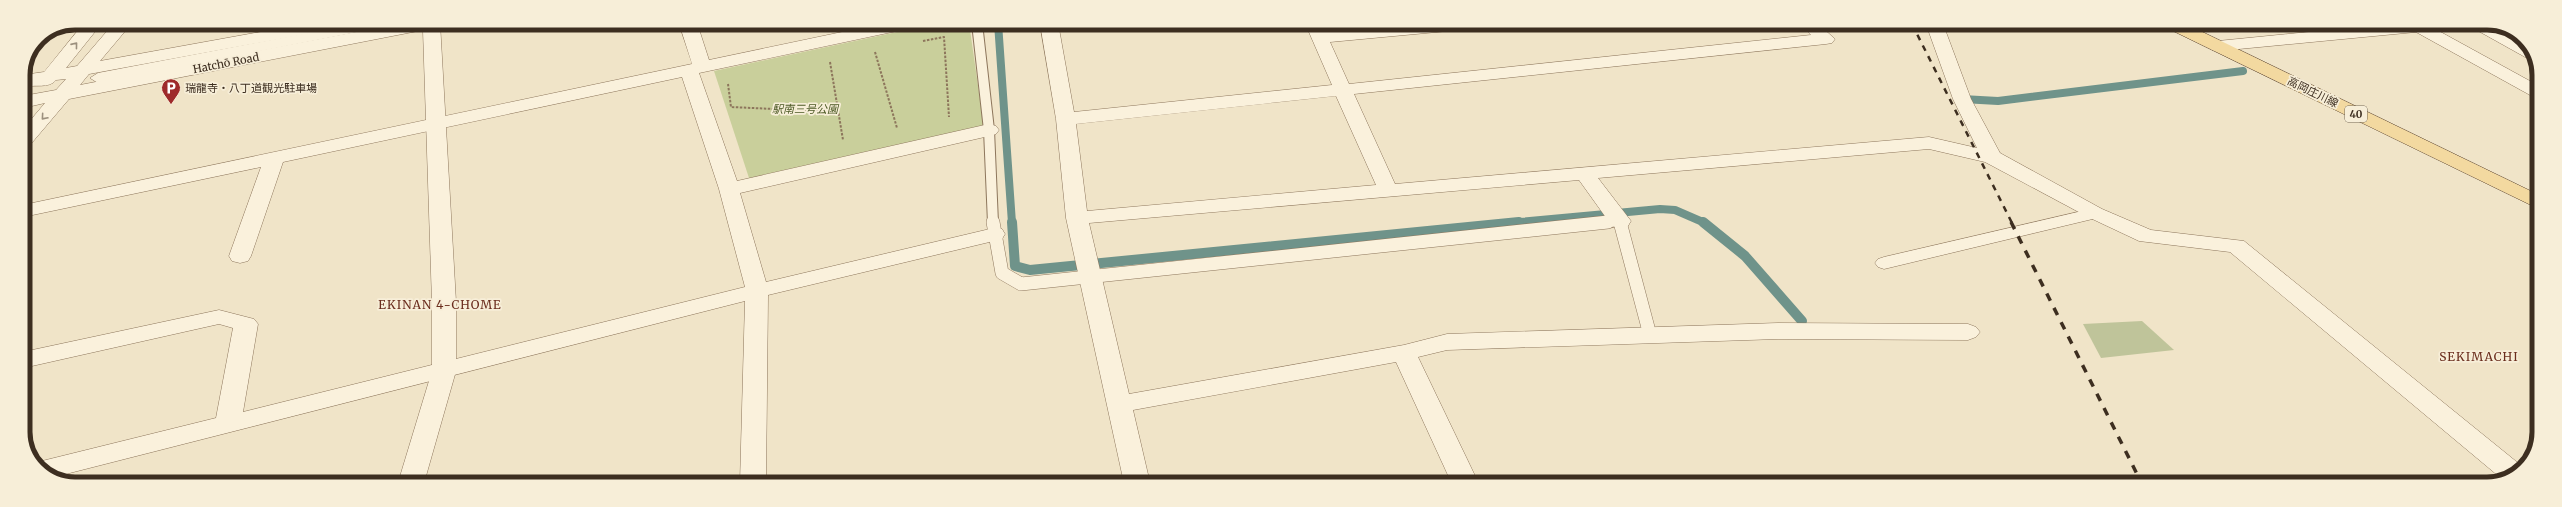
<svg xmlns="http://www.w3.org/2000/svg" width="2562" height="507" viewBox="0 0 2562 507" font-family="Merriweather,'Noto Sans JP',serif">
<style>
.green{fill:#c9cf9b}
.cemetery{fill:#bfc49a}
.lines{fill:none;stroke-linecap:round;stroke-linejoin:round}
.stream-far1{stroke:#6f938a;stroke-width:8}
.stream{stroke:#6f938a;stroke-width:10}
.service-far1-casing{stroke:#8d765c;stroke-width:12}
.service-casing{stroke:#8d765c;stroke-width:14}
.pedestrian-casing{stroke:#8d765c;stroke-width:1}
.minor-casing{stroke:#8d765c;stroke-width:1}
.tertiary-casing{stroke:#8d765c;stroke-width:1}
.primary-casing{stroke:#5b4430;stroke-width:1}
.path{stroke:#8d765c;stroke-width:2;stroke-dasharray:2.5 1.5;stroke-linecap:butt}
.service-far1{stroke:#faf1dc;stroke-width:10}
.service{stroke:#faf1dc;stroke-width:13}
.pedestrian{fill:#faf1dc;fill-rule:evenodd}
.minor{fill:#faf1dc;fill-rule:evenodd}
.tertiary{fill:#faf1dc;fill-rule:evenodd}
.primary{fill:#f3d9a0;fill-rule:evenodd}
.rail-far1{stroke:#3d2e20;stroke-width:2.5;stroke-dasharray:6 6;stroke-linecap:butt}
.rail{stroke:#3d2e20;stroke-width:3.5;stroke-dasharray:8 8;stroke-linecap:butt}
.oneway{stroke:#9c907e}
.labels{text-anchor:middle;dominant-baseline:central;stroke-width:3.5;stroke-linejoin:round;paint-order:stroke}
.shield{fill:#f7eed8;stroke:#756857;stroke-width:1}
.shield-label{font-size:10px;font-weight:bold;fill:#3d2e20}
.street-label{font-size:11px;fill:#3d2e20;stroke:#f7eed8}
.poi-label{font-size:11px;fill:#3d2e20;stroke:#f7eed8;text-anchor:start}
.park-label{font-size:11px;font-style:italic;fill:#4d5a26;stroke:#f7eed8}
.neighbourhood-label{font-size:12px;letter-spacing:1px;fill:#6b2e1e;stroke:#f7eed8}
.rim{fill:none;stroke:#3d2e20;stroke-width:5}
</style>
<rect width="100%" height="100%" fill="#f0e4c8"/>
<polygon class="green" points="939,23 969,23 984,127 749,178 714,71"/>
<polygon class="cemetery" points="2142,321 2174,350 2101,358 2083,324"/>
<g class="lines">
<g class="stream-far1">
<polyline points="998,23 1012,223"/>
<polyline points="1962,99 1998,101 2243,71"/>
<polyline points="1509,223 1660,209 1675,210 1705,223"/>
</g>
<g class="stream">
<polyline points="1012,222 1015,266 1030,270 1519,222"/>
<polyline points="1703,222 1745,256 1802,321"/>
</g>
<defs>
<g id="service-far1">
<polyline points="977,23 989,130 993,223"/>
<polyline points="1598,223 1620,221 1621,223"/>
</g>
<g id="service">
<polyline points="993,222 1002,273 1021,284 1608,222"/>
<polyline points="1620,222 1650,335"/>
</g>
<g id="pedestrian">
<polygon points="360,23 390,23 383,27 98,83 90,78 98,73"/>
<polygon points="2095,208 2101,209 2104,213 2101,217 1884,269 1878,267 1875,263 1878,259 1884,257"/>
</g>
<g id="minor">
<polygon points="679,23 697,23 709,60 885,23 919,23 911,28 699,73 737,181 989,124 996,126 999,130 996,134 989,136 740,193 766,282 994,228 1002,229 1005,234 1002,239 768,295 766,483 740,483 745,301 54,477 38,469 35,463 42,461 216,418 233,328 219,324 23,368 23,352 219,310 254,319 258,324 243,412 745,287 719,189 682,77 283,162 251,256 248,261 240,263 232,261 229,256 261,167 23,217 23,205 692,64"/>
<path d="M 1040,23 L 1058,23 L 1074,112 L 1332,85 L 1305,23 L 1322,23 L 1326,32 L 1419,24 L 1478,24 L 1475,28 L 1469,29 L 1330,42 L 1349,84 L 1811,35 L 1800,24 L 1818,24 L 1835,39 L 1832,43 L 1826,44 L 1354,94 L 1395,184 L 1929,137 L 1977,148 L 1953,99 L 1926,24 L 1943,24 L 1971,99 L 2000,153 L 2102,209 L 2151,230 L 2244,241 L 2523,467 L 2521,471 L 2502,479 L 2230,252 L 2139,241 L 2088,217 L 1985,162 L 1929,149 L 1598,178 L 1631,221 L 1628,226 L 1620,227 L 1612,226 L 1579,180 L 1089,223 L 1129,394 L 1404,345 L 1447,334 L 1778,323 L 1968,324 L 1976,327 L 1980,332 L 1976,337 L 1968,340 L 1778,339 L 1447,350 L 1418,357 L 1479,484 L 1452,484 L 1396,362 L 1133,410 L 1150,483 L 1124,483 L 1066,218 L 1056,119 ZM 1336,96 L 1376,185 L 1087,211 L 1076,124 Z"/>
<polygon points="2390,24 2451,24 2448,28 2437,30 2539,86 2539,100 2416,32 2218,51 2212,50 2209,46 2212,42 2218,41"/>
<polygon points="2470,24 2492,24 2527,44 2533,58 2525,57 2473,28"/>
</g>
<path id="tertiary" d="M 84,23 L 102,23 L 66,68 L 77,66 L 114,23 L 132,23 L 100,61 L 310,23 L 348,23 L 345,27 L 339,28 L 89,74 L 80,85 L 403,23 L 440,23 L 456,302 L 456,371 L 424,483 L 398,483 L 432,371 L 432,302 L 423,30 L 69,99 L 30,145 L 23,147 L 23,129 L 45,103 L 23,108 L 23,96 L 56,90 L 66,79 L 56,80 C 49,89 35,84 23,87 L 23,75 L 44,72 Z"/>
<polygon id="primary" points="2164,24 2186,24 2539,195 2539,209 2167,28"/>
</defs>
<use href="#service-far1" class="service-far1-casing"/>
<use href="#service" class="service-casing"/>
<use href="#pedestrian" class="pedestrian-casing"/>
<use href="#minor" class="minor-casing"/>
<use href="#tertiary" class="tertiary-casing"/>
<use href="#primary" class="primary-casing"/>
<g class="path">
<polyline points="923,41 944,37 949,117"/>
<polyline points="875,52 897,128"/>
<polyline points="830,62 843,140"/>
<polyline points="728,84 731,107 838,112"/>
</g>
<use href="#service-far1" class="service-far1"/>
<use href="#service" class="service"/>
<use href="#pedestrian" class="pedestrian"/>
<use href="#minor" class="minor"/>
<use href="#tertiary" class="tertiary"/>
<use href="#primary" class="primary"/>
<polyline class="rail-far1" points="1912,24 2012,223"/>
<polyline class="rail" points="2011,222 2142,484"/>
</g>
<defs><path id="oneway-chevron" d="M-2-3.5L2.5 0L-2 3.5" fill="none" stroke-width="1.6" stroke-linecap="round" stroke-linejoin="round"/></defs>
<g class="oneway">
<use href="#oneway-chevron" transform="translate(75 45) rotate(-51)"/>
<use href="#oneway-chevron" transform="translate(44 117) rotate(131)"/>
</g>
<defs>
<symbol id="parking-pin" viewBox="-11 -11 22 30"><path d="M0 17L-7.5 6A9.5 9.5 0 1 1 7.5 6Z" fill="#9e2a2b" stroke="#f7eed8"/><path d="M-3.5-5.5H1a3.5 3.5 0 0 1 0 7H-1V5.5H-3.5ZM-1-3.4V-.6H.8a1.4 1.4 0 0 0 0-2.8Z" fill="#fff"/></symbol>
</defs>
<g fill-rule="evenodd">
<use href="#parking-pin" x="160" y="77" width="22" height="30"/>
</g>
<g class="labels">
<rect class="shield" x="2345" y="106" width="22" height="16" rx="3"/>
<g class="shield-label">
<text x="2356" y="114">40</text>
</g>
<g class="street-label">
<text transform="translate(226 63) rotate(-11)">Hatchō Road</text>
<text transform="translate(2313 92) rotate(26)">高岡庄川線</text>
</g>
<g class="poi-label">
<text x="185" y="88">瑞龍寺・八丁道観光駐車場</text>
</g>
<g class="park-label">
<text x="805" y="109">駅南三号公園</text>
</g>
<g class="neighbourhood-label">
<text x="440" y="304">EKINAN 4-CHOME</text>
<text x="2479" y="356">SEKIMACHI</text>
</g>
</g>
<path d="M0 0H2562V507H0ZM75 30H2487A45 45 0 0 1 2532 75V432A45 45 0 0 1 2487 477H75A45 45 0 0 1 30 432V75A45 45 0 0 1 75 30Z" fill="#f7eed8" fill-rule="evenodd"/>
<path class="rim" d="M75 30H2487A45 45 0 0 1 2532 75V432A45 45 0 0 1 2487 477H75A45 45 0 0 1 30 432V75A45 45 0 0 1 75 30Z"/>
</svg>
